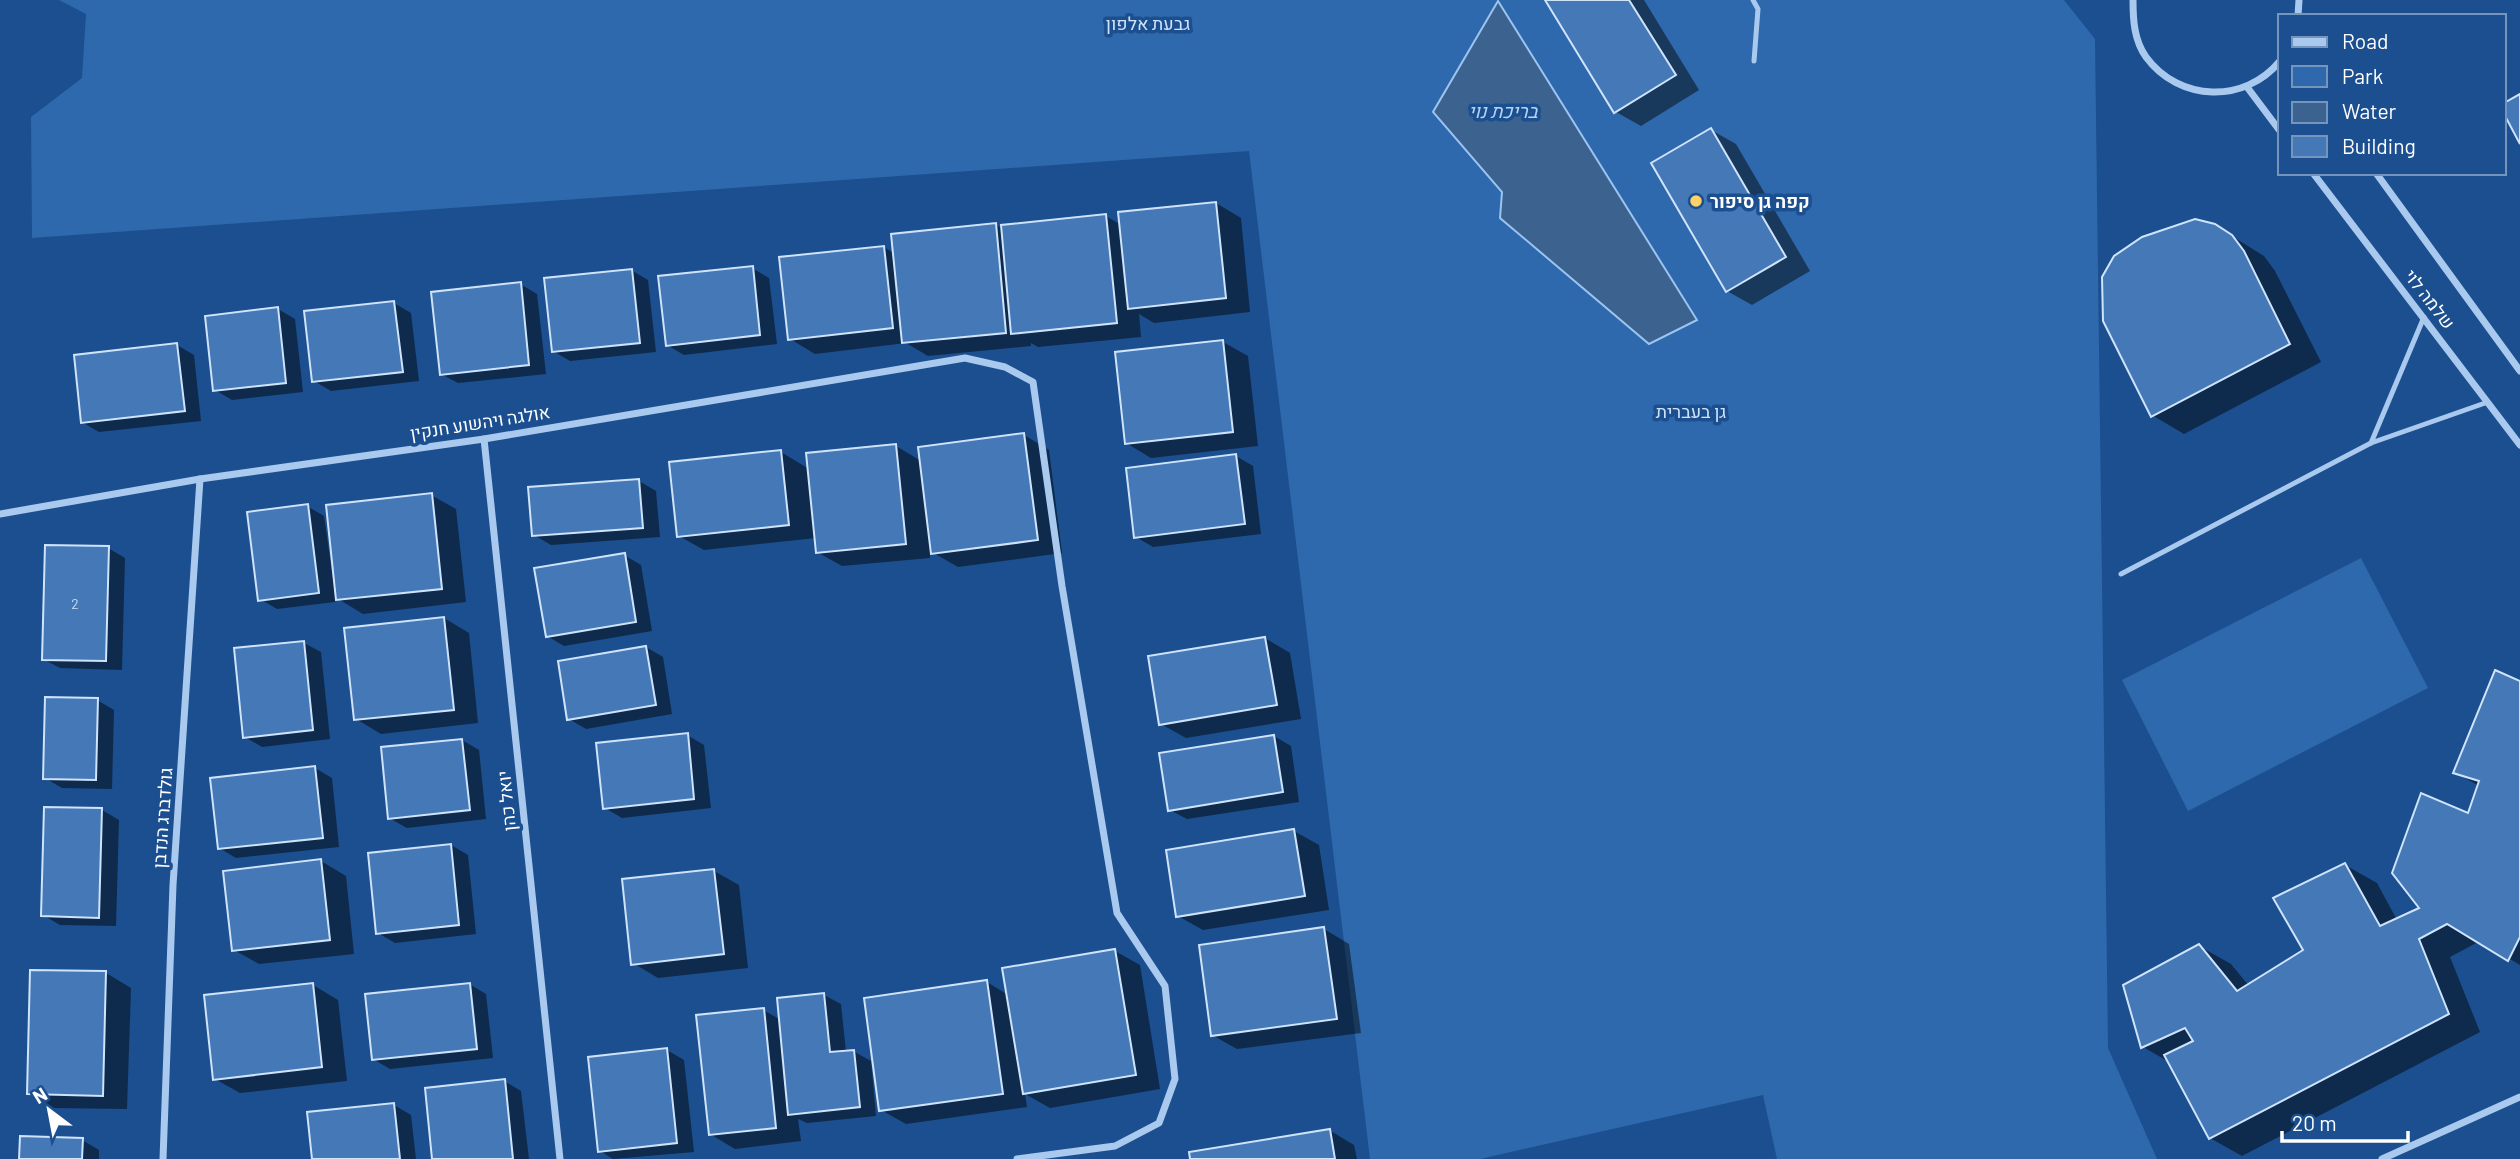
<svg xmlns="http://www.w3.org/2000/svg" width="2520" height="1159" viewBox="0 0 2520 1159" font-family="Barlow,Heebo,sans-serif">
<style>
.green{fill:#2e69ad}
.water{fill:#3c6290;stroke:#9cc4f0;stroke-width:2}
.shadow{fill:#0007}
.building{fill:#4478b7;stroke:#cfe3fa;stroke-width:2}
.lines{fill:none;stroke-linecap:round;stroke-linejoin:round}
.lane{stroke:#a9c9ee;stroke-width:5}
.street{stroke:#a9c9ee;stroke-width:7}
.poi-dot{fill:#ffd166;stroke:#1b4f8f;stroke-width:2.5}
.labels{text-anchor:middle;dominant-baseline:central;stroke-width:7;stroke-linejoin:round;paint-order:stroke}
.number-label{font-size:14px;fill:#d0dded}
.park-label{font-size:18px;fill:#cfe3fa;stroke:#1b4f8f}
.poi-label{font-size:18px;font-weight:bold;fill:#fff;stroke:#1b4f8f;text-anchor:start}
.street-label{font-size:18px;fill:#fff;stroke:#1b4f8f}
.water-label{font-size:19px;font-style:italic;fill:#b5d3f5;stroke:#1b4f8f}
</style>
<rect width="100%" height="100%" fill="#1b4f8f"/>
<g class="green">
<polygon points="59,0 2064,0 2095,39 2108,1048 2157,1159 1777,1159 1763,1095 1480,1159 1370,1159 1249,151 32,238 31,117 82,78 86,14"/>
<polygon points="2361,558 2428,688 2188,811 2122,680"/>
</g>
<polygon class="water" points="1498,1 1697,320 1649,344 1500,218 1502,192 1433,112"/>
<g class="shadow">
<polygon points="1547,0 1644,0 1699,90 1641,126 1616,112"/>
<polygon points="1711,130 1736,144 1810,271 1752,305 1727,291"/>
<polygon points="1216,203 1241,218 1250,312 1154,323 1139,314 1141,337 1038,347 1031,343 1031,346 928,356 906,343 815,354 790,339 884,247 895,254 996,225 1004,229 1106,216 1121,225"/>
<polygon points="2214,225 2264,256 2275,271 2321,362 2184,434 2152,415"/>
<polygon points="752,268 769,278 777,344 684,355 667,345"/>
<polygon points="631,270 648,280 656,352 570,361 553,351"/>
<polygon points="520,284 537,294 546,374 458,383 441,374"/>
<polygon points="394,303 411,313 419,381 331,391 314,381"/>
<polygon points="278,309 295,319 303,392 232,400 215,390"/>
<polygon points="1223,342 1248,356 1258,446 1151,458 1126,443"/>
<polygon points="177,345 194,355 201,421 99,432 82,422"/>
<polygon points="1024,435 1049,450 1062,553 958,567 930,551 930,558 842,566 817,552 816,538 704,550 679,536 781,452 809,469 896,446 921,461"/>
<polygon points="1236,456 1253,466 1261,534 1153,547 1136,537"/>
<polygon points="639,481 656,491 660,537 551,545 534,535"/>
<polygon points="431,495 456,509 466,602 363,614 335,597 335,602 277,609 260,599 307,506 324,516 333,579 336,578"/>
<polygon points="108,548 125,558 122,670 60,668 43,659"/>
<polygon points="624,555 641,565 652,631 564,646 547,636"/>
<polygon points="444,618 469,633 478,723 381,734 356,719"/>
<polygon points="1265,638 1290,653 1301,719 1186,738 1161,724"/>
<polygon points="304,643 321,652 330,739 262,747 245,737"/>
<polygon points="646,647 663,657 672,714 586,729 569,719"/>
<polygon points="2520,683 2520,965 2480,941 2450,957 2480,1032 2242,1156 2210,1138 2171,1063 2143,1047 2125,986 2199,946 2231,964 2249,986 2306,950 2345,865 2377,883 2397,920 2421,909 2469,816 2479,786 2455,772"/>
<polygon points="97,700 114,710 112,789 62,788 45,778"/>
<polygon points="687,735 704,745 711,808 622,818 605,808"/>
<polygon points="1274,736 1291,746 1299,802 1187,819 1170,810"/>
<polygon points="462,740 479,750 486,819 407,828 389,818"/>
<polygon points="315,768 332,778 339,847 236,858 219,848"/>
<polygon points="102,810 119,820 116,926 60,925 43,915"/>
<polygon points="1294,831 1319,845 1329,910 1203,930 1178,916"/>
<polygon points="451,845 468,855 476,934 395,943 378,933"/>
<polygon points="321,861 346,876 354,954 259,964 234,950"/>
<polygon points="714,871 739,885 748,968 658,978 633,963"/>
<polygon points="1324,929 1349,944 1361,1033 1237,1049 1212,1035"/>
<polygon points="1115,951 1140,965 1160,1089 1050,1108 1025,1094 1027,1107 906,1124 881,1110 987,982 1008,995"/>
<polygon points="106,973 131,988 127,1109 54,1108 29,1093"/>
<polygon points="469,984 486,994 493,1058 390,1069 373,1059"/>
<polygon points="313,985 338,1000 347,1081 240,1093 215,1079"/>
<polygon points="824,995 841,1004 846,1052 853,1051 871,1061 876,1116 807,1123 798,1119 801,1141 735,1149 710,1134 763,1010 781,1020"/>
<polygon points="667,1050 684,1060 694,1152 613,1159 600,1151"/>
<polygon points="504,1081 521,1091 529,1159 434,1159"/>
<polygon points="394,1105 411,1115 416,1159 314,1159"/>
<polygon points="1329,1130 1354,1145 1357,1159 1192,1159"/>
<polygon points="82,1140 99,1150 99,1159 21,1159"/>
</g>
<g class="building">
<polygon points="1545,0 1629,0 1676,75 1614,113"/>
<polygon points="2520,94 2520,144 2504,114 2504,103"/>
<polygon points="1711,128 1786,257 1726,292 1651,163"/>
<polygon points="1216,202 1226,298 1128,309 1118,212"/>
<polygon points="1106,214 1117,323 1011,334 1001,225"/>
<polygon points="2195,219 2215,224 2232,235 2244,251 2290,344 2151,417 2103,321 2102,277 2114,256 2142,237"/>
<polygon points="996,223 1006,333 902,343 891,234"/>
<polygon points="884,246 893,328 788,340 779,257"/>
<polygon points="753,266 760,335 666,346 658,276"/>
<polygon points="632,269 640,343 552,352 544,278"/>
<polygon points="521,282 529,365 440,375 431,292"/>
<polygon points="394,301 403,372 312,382 304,311"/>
<polygon points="278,307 286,383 213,391 205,316"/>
<polygon points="1223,340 1233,432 1125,444 1115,352"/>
<polygon points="177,343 185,411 81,423 74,355"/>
<polygon points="1024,433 1038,540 931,554 918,447"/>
<polygon points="896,444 906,544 816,553 806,453"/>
<polygon points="781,450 789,525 677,537 669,462"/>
<polygon points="1236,454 1245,524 1134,538 1126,468"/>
<polygon points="639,479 643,528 532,536 528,487"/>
<polygon points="432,493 442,589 336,600 326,505"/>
<polygon points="308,504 319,593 258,601 247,512"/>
<polygon points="45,545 109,546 106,661 42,660"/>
<polygon points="625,553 636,622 546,637 534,568"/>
<polygon points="444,617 454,710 354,720 344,628"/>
<polygon points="1265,637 1277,705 1159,725 1148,656"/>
<polygon points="304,641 313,730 243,738 234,648"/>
<polygon points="646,646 656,705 567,720 558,661"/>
<polygon points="2495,670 2520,681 2520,937 2508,961 2447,924 2419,939 2449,1014 2209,1139 2164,1055 2193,1041 2185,1028 2141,1048 2123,985 2199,944 2237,991 2303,950 2273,898 2345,863 2380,926 2419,908 2392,873 2421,793 2468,813 2479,781 2453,773"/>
<polygon points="45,697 98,698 96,780 43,779"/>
<polygon points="688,733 694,799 603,809 596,743"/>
<polygon points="1274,735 1283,792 1168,811 1159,753"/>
<polygon points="462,739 470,810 388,819 381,747"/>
<polygon points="315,766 323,838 218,849 210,778"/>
<polygon points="44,807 102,808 99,918 41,916"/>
<polygon points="1294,829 1305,896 1176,917 1166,850"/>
<polygon points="451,844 459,925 376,934 368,853"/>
<polygon points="321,859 330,940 232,951 223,871"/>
<polygon points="714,869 724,954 631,965 622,879"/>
<polygon points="1324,927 1337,1019 1211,1036 1199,945"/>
<polygon points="1115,949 1136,1075 1023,1094 1002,968"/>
<polygon points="30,970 106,971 103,1096 27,1094"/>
<polygon points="987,980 1003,1094 879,1111 864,998"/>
<polygon points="313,983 322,1067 213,1080 204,995"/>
<polygon points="470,983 477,1049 372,1060 365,994"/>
<polygon points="824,993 830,1052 854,1050 860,1107 788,1115 777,998"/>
<polygon points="764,1008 776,1128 709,1135 696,1015"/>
<polygon points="667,1048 677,1143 598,1152 588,1057"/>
<polygon points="505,1079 513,1159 432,1159 425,1088"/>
<polygon points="394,1103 400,1159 312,1159 307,1112"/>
<polygon points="1330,1129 1335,1159 1190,1159 1189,1152"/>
<polygon points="20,1136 83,1138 82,1159 19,1159"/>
</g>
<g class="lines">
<g class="lane">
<polyline points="1753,0 1758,9 1754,61"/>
<polyline points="2371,443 2424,317"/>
<polyline points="2121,574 2371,443 2488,402"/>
</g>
<g class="street">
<path d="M 2133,0 C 2133,20 2134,40 2146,57 C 2179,102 2245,104 2280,61"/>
<polyline points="2298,16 2299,0"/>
<polyline points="2247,87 2280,131"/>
<polyline points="2313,173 2520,445"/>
<polyline points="2376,173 2520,371"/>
<polyline points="484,439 560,1159"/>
<polyline points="0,514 200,479 484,439 965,358 1005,367 1033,382 1062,586 1117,913 1165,986 1175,1079 1159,1123 1115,1146 1017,1159"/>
<polyline points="163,1159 173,885 200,479"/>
<polyline points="2382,1159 2520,1097"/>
</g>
</g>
<circle class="poi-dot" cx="1696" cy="201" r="7"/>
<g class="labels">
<g class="number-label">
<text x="75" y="603">2</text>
</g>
<g class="park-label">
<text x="1148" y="23">גבעת אלפון</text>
<text x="1691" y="411">גן בעברית</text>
</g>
<g class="poi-label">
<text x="1710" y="201">קפה גן סיפור</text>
</g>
<g class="street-label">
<text transform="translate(2430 299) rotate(52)">שלמה לוי</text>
<text transform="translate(480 422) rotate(-9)">אולגה ויהשוע חנקין</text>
<text transform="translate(506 801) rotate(-96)">יואל כהן</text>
<text transform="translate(162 818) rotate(-86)">גולדברג הנדבן</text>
</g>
<g class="water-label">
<text x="1503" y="110">בריכת נוי</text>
</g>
</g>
<rect x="2278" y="14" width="228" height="161" fill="#1b4f8f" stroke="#7695bc" stroke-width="2"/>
<rect x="2292" y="37" width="35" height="10" fill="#a9c9ee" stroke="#7695bc" stroke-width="2"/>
<text x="2342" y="49" font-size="21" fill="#ffffff">Road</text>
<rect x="2292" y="66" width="35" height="21" fill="#2e69ad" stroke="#7695bc" stroke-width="2"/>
<text x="2342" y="84" font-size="21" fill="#ffffff">Park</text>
<rect x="2292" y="102" width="35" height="21" fill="#3c6290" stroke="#7695bc" stroke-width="2"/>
<text x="2342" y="119" font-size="21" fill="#ffffff">Water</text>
<rect x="2292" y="136" width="35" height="21" fill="#4478b7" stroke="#7695bc" stroke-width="2"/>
<text x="2342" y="154" font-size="21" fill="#ffffff">Building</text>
<g transform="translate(49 1110) rotate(328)" stroke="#1b4f8f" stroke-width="5" paint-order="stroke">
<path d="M0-5L12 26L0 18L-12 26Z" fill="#ffffff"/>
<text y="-10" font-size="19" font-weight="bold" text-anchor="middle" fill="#ffffff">N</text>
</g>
<path d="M2282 1131v10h126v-10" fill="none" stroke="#ffffff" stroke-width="3.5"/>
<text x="2292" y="1131" font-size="21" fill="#ffffff" stroke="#1b4f8f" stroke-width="5" paint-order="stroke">20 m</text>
</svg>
